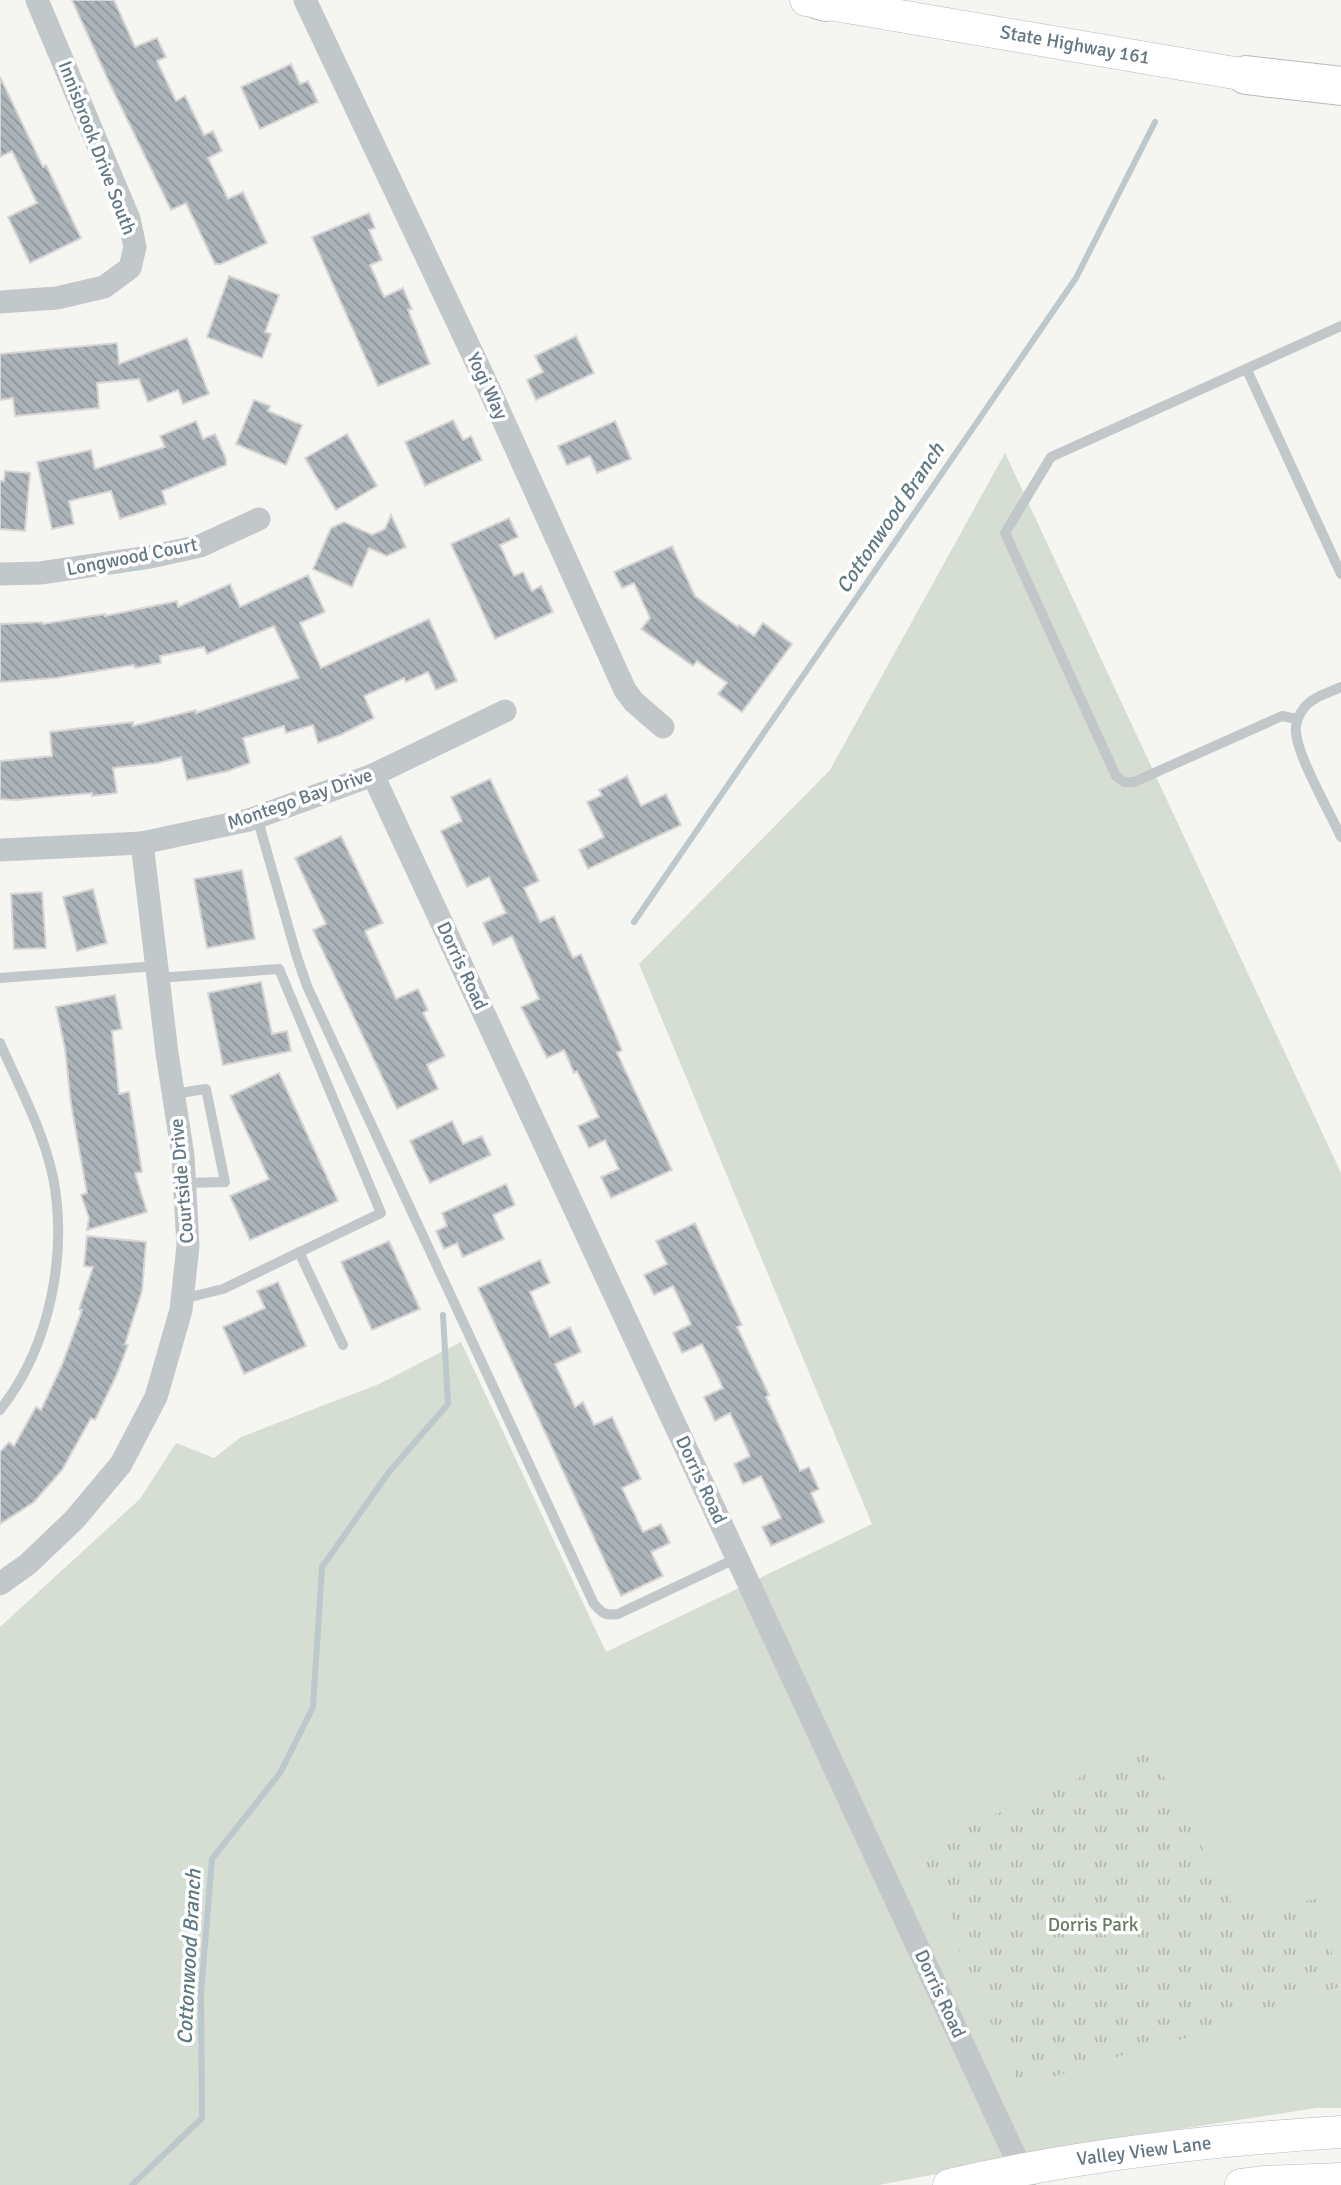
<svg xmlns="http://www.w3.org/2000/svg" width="1341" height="2185" viewBox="0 0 1341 2185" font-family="Signika,sans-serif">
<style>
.green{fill:#d6ddd2}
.park{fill:url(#park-tufts)}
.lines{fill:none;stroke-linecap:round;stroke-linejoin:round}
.stream{stroke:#bcc8cc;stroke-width:6}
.building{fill:url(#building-back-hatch);stroke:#d7d6d4;stroke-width:2}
.secondary-casing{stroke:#b4babe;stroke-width:33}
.highway-casing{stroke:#b7babd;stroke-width:40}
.lane{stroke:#c2c7c9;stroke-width:10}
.street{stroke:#c2c7c9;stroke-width:23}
.secondary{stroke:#fff;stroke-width:32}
.highway{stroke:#fff;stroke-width:38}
.labels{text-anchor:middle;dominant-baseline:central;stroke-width:7;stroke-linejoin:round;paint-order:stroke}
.street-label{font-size:19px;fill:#637784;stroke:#fff}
.park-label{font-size:19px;fill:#687b62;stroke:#fff}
.water-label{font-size:21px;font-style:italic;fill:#5f7981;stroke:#fff}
</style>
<defs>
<pattern id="park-tufts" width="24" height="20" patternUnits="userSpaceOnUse" patternTransform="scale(1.75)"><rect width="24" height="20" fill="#d6ddd2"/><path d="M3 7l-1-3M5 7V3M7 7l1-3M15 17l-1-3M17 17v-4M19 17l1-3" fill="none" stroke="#b1b8b0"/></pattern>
<pattern id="building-back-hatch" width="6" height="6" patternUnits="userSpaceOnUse" patternTransform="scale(1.75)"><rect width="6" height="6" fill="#acb4b9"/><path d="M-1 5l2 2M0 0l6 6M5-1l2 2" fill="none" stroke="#90979c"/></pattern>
</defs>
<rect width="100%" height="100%" fill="#f5f5f1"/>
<polygon class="green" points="1005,453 1341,1173 1341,2108 1316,2108 1129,2137 879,2185 0,2185 0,1627 140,1499 176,1443 214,1458 241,1437 379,1384 461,1342 606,1652 872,1524 639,964 830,770"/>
<path class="park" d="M 1147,1745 L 1238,1915 L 1320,1898 L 1339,1987 L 1155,2048 L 1120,2056 L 1020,2087 L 952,1935 L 958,1930 L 934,1874 L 927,1877 L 920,1864 L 911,1868 L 906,1854 C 986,1817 1068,1785 1147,1745 Z"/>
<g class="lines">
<g class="stream">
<polyline points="634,922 1076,278 1155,122"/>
<polyline points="132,2185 202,2118 201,1993 212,1859 280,1773 313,1707 322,1567 389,1472 448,1404 443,1315"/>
</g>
</g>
<g class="building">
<polygon points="72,0 114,0 135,47 157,38 166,57 157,61 176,101 185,96 204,135 213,131 222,151 208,158 228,199 243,192 267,243 221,264 215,264 186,203 171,210 109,82"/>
<polygon points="291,64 300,84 308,81 318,102 260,129 241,87"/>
<polygon points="0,77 43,167 46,165 81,238 30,263 8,217 37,203 12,151 0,157"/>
<polygon points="369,213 375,228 369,230 382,260 370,265 384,297 403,288 412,309 408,310 430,364 378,386 312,237"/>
<polygon points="229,276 279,295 265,332 271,334 262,358 207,337"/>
<polygon points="576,336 594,373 536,400 527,380 543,372 535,356"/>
<polygon points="187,338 209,394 183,404 178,390 148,402 139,379 97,383 99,408 15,416 13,398 0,400 0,354 117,343 119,364"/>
<polygon points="254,400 270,406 268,411 302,425 286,465 236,444"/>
<polygon points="453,420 463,440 471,436 482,460 425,486 405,442"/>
<polygon points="196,421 203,439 215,434 226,459 226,465 162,491 166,504 120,519 111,491 69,501 74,524 52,529 37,462 91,450 95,469 165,447 160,436"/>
<polygon points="615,421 631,459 597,473 590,456 567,465 558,446"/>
<polygon points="347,434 377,486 336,510 305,458"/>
<polygon points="5,471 30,473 25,531 0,529 0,481 4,481"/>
<polygon points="391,515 406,547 387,556 369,548 352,587 313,569 331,528 344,522 372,535 385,529"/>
<polygon points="509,518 518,537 500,545 514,576 523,572 532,591 541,586 553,612 495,639 451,544"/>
<polygon points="672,546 695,596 738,627 739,625 754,636 763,623 792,644 742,712 718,694 727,683 697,661 693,666 641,629 650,618 634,583 622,588 614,572"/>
<polygon points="308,575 325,612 300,623 321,668 429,619 457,681 436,690 428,672 406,682 404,678 364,696 374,718 340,735 318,743 313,725 286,733 284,726 243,738 250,763 228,771 187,780 181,757 158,763 113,768 117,793 92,796 92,793 15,800 0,799 0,761 52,756 50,732 133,722 133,726 196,710 196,713 299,678 274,626 207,654 204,647 160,656 161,663 135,668 134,665 55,678 0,682 0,624 42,622 43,624 105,614 105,616 177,601 178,607 230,584 240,607"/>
<polygon points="627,776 641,806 666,794 681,825 588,869 579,850 604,837 587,802 602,795 599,790"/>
<polygon points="490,779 539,881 524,888 540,922 554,916 573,958 581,954 622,1050 617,1053 672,1170 611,1198 601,1177 619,1169 605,1140 589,1148 578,1126 599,1117 577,1071 574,1073 564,1050 547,1058 521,1007 539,999 512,936 493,945 483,923 506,913 489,877 467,887 441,831 462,821 451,797"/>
<polygon points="341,836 383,923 365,931 396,999 418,989 428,1010 423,1013 445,1056 427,1065 438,1089 397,1109 313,930 326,924 295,858"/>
<polygon points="242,870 255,939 207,948 194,879"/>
<polygon points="93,889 107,943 77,951 63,897"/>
<polygon points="42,892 46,948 14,949 11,894"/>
<polygon points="261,982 272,1034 287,1031 291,1051 223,1065 208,993"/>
<polygon points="115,995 122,1029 112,1031 119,1094 129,1092 142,1172 135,1173 147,1212 87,1230 89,1218 81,1195 87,1193 71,1104 65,1049 56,1007"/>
<polygon points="279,1073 338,1201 250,1240 230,1196 269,1179 230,1096"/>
<polygon points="452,1121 463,1144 482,1136 491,1155 430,1183 410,1141"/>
<polygon points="506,1184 515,1205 493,1215 504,1239 463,1257 457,1243 444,1249 436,1231 447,1226 442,1213"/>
<polygon points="695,1223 742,1325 737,1327 769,1395 766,1397 800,1471 809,1467 819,1489 811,1493 824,1522 771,1546 762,1527 781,1518 761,1476 743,1484 734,1464 750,1456 730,1413 715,1421 704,1397 723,1388 702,1344 682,1353 673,1333 691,1324 673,1286 654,1295 644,1275 667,1264 656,1241"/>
<polygon points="87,1236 146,1242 142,1291 125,1344 128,1345 117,1374 95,1420 91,1418 62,1470 34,1502 0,1524 0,1452 9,1442 14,1446 36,1407 41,1410 62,1365 82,1310 79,1309 93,1267 84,1266"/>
<polygon points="389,1241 420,1309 372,1330 341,1262"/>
<polygon points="540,1260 550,1283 530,1292 550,1337 570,1327 581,1352 555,1364 575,1407 583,1402 594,1425 612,1417 641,1479 622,1488 643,1532 661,1524 670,1543 651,1552 663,1576 621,1596 478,1288"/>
<polygon points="278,1282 306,1346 244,1374 223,1327 265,1308 257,1291"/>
</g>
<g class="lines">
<defs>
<g id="secondary">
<polyline points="806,0 1246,75 1270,81"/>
<path d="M 949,2185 C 1079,2155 1209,2140 1341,2132"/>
<polyline points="1241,2185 1266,2182 1341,2179"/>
</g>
<g id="highway">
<polyline points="819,0 826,2"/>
<polyline points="1246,75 1341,86"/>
</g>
</defs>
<use href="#secondary" class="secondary-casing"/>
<use href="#highway" class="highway-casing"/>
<g class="lane">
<polyline points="1247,370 1341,574"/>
<path d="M 1341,687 C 1329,693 1312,697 1304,708 C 1298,715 1295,725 1296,733 C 1298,757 1330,813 1341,837"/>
<polyline points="1297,719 1282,716 1134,782 1124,782 1116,776 1005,533 1051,457 1341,326"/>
<path d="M 257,817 L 297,957 L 307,986 L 594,1604 C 602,1613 605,1616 618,1614 L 737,1558"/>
<polyline points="0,978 157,966"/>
<polyline points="158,978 279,969 381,1213 223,1289 182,1299"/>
<path d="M 0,1043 C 19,1086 43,1130 53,1177 C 68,1254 50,1347 0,1410"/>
<polyline points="173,1094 206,1089 225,1182 184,1183"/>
<polyline points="299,1252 343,1345"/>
</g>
<g class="street">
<polyline points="305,0 491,393 625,690 634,702 663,727"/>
<polyline points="0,302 57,298 104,287 130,268 135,247 129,219 37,0"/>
<polyline points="0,574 40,573 150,557 200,546 259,519"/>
<polyline points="373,775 1021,2169 1025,2182"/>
<polyline points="0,850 142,843 249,820 373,775 505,711"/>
<polyline points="0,1584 28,1564 75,1519 121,1464 156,1397 181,1310 188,1246 183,1156 167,1053 142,843"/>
</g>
<use href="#secondary" class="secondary"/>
<use href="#highway" class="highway"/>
</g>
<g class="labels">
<g class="street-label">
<text transform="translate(1075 45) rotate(10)">State Highway 161</text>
<text transform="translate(97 148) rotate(69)">Innisbrook Drive South</text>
<text transform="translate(487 386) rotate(65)">Yogi Way</text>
<text transform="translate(132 557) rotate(-11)">Longwood Court</text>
<text transform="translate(300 799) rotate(-19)">Montego Bay Drive</text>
<text transform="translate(462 966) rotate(65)">Dorris Road</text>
<text transform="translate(182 1181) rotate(-95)">Courtside Drive</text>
<text transform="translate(701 1480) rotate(65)">Dorris Road</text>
<text transform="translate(940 1994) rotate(65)">Dorris Road</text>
<text transform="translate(1144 2151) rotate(-7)">Valley View Lane</text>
</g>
<g class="park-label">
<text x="1093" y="1925">Dorris Park</text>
</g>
<g class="water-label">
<text transform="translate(890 518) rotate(-56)">Cottonwood Branch</text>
<text transform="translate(189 1957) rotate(-87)">Cottonwood Branch</text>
</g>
</g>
</svg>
